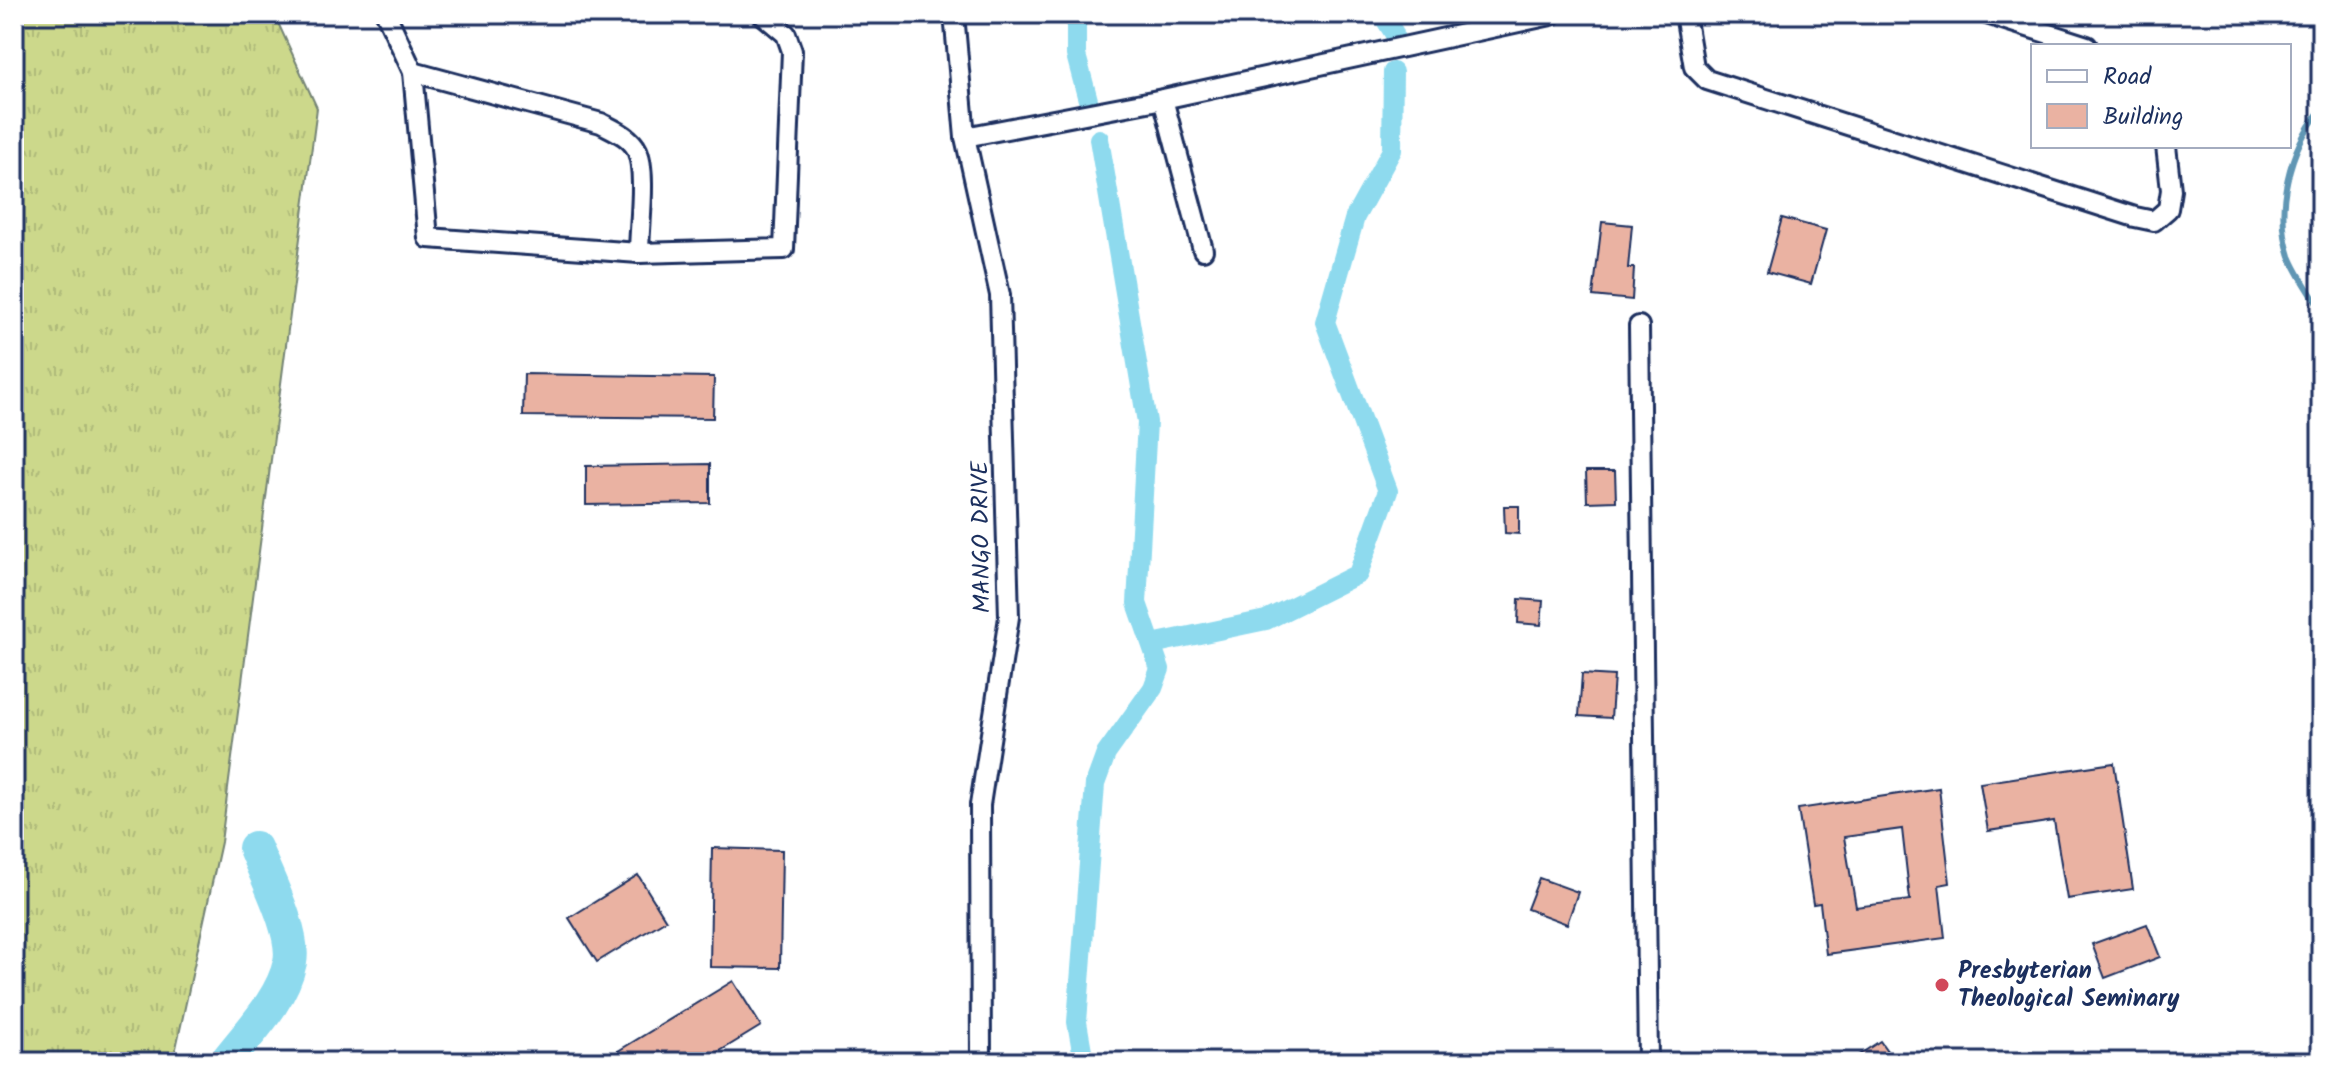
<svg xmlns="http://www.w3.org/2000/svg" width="2335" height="1076" viewBox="0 0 2335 1076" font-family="Kalam,sans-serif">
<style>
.grass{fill:url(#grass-tufts);stroke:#748474;stroke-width:2}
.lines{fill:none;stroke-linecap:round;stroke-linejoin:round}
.stream{stroke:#6096b4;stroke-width:6}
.canal{stroke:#8edaee;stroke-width:20}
.river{stroke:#8edaee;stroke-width:34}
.building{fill:#eab2a2;stroke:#1b2f5e;stroke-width:2;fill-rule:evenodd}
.street-casing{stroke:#1b2f5e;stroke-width:24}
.street{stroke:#fff;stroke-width:18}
.poi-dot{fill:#d1495b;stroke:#fff;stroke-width:3}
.labels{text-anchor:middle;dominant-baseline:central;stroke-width:6;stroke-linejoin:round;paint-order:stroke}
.street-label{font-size:24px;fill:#1b2f5e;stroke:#fff}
.poi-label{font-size:24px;font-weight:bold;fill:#1b2f5e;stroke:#fff;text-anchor:start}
</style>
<defs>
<pattern id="grass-tufts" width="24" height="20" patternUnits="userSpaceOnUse" patternTransform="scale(2)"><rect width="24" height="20" fill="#ccd88b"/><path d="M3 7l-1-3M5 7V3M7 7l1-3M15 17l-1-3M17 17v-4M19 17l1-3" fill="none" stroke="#afba7a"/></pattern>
</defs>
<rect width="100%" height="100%" fill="#fff"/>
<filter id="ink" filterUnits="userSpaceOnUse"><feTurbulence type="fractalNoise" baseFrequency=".0125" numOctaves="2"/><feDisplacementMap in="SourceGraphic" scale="16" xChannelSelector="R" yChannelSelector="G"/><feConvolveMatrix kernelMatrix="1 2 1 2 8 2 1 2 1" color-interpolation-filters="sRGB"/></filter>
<g filter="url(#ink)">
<polygon class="grass" points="14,14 274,14 317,108 221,842 173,1062 14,1062"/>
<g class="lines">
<path class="stream" d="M 2321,110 C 2289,148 2274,209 2290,256 C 2297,274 2311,293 2321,310"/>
<g class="canal">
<polyline points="1076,14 1076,55 1088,100"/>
<polyline points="1382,14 1394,33"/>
<polyline points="1152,644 1266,620 1358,574 1388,491 1325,322 1355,217 1392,150 1393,72"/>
<polyline points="1084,1062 1077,1022 1095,784 1106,754 1153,688 1160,669 1137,603 1147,422 1099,139"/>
</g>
<path class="river" d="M 226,1062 C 249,1032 282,1000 290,962 C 296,933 266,876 255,848"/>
</g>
<g class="building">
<polygon points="1782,218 1826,230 1811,284 1767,272"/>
<polygon points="1602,222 1632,225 1628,268 1634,268 1632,300 1593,296"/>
<polygon points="524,374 714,377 713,418 523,416"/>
<polygon points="710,464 710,503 586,505 586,466"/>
<polygon points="1586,471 1615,471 1616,501 1587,502"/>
<polygon points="1504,506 1519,506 1519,534 1505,533"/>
<polygon points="1519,599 1543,601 1541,625 1518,623"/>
<polygon points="1582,674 1614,676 1611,718 1579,716"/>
<polygon points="2114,763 2133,889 2067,899 2054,821 1988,831 1980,783"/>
<path d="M 1939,788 L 1950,883 L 1939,885 L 1945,938 L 1826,954 L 1820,903 L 1813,904 L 1798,809 ZM 1902,829 L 1910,900 L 1856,907 L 1844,837 Z"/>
<polygon points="712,848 782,850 780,968 710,967"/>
<polygon points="638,875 666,920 597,962 569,918"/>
<polygon points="1539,878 1578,892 1567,924 1527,909"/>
<polygon points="2147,924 2160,957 2105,978 2092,944"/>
<polygon points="733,981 761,1026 702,1062 625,1062 618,1051"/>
<polygon points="1880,1041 1895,1062 1848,1062"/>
</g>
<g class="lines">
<defs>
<g id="street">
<polyline points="386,14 413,72 428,238 639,253 784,249 792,51 786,34 762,14"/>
<polyline points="954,14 965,137 1000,295 1009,617 980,805 981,1062"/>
<polyline points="1685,14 1694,67 1707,80 2135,217 2154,221 2168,209 2171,190 2166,146"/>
<polyline points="1987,14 2087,46"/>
<path d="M 413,72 L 601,123 C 614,130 630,136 637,150 C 647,172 639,227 639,253"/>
<polyline points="1163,99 1203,250"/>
<polyline points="965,137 1163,99 1551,15"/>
<polyline points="1639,326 1648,1062"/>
</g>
</defs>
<use href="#street" class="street-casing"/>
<use href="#street" class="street"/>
</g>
</g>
<circle class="poi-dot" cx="1942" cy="985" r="8"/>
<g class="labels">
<g class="street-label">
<text transform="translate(982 537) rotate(-91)">MANGO DRIVE</text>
</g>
<g class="poi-label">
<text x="1958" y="971">Presbyterian<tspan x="1958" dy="28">Theological Seminary</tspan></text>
</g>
</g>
<rect width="2335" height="1076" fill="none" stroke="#fff" stroke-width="48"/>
<rect x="24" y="24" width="2287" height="1028" fill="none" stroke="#1b2f5e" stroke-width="3" filter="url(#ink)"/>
<rect x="2031" y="44" width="260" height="104" fill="#ffffff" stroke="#a4acbf" stroke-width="2"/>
<rect x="2047" y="70" width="40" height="12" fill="#ffffff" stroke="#a4acbf" stroke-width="2"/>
<text x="2103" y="84" font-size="24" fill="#1b2f5e">Road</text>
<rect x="2047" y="104" width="40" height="24" fill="#eab2a2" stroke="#a4acbf" stroke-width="2"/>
<text x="2103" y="124" font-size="24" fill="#1b2f5e">Building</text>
</svg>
